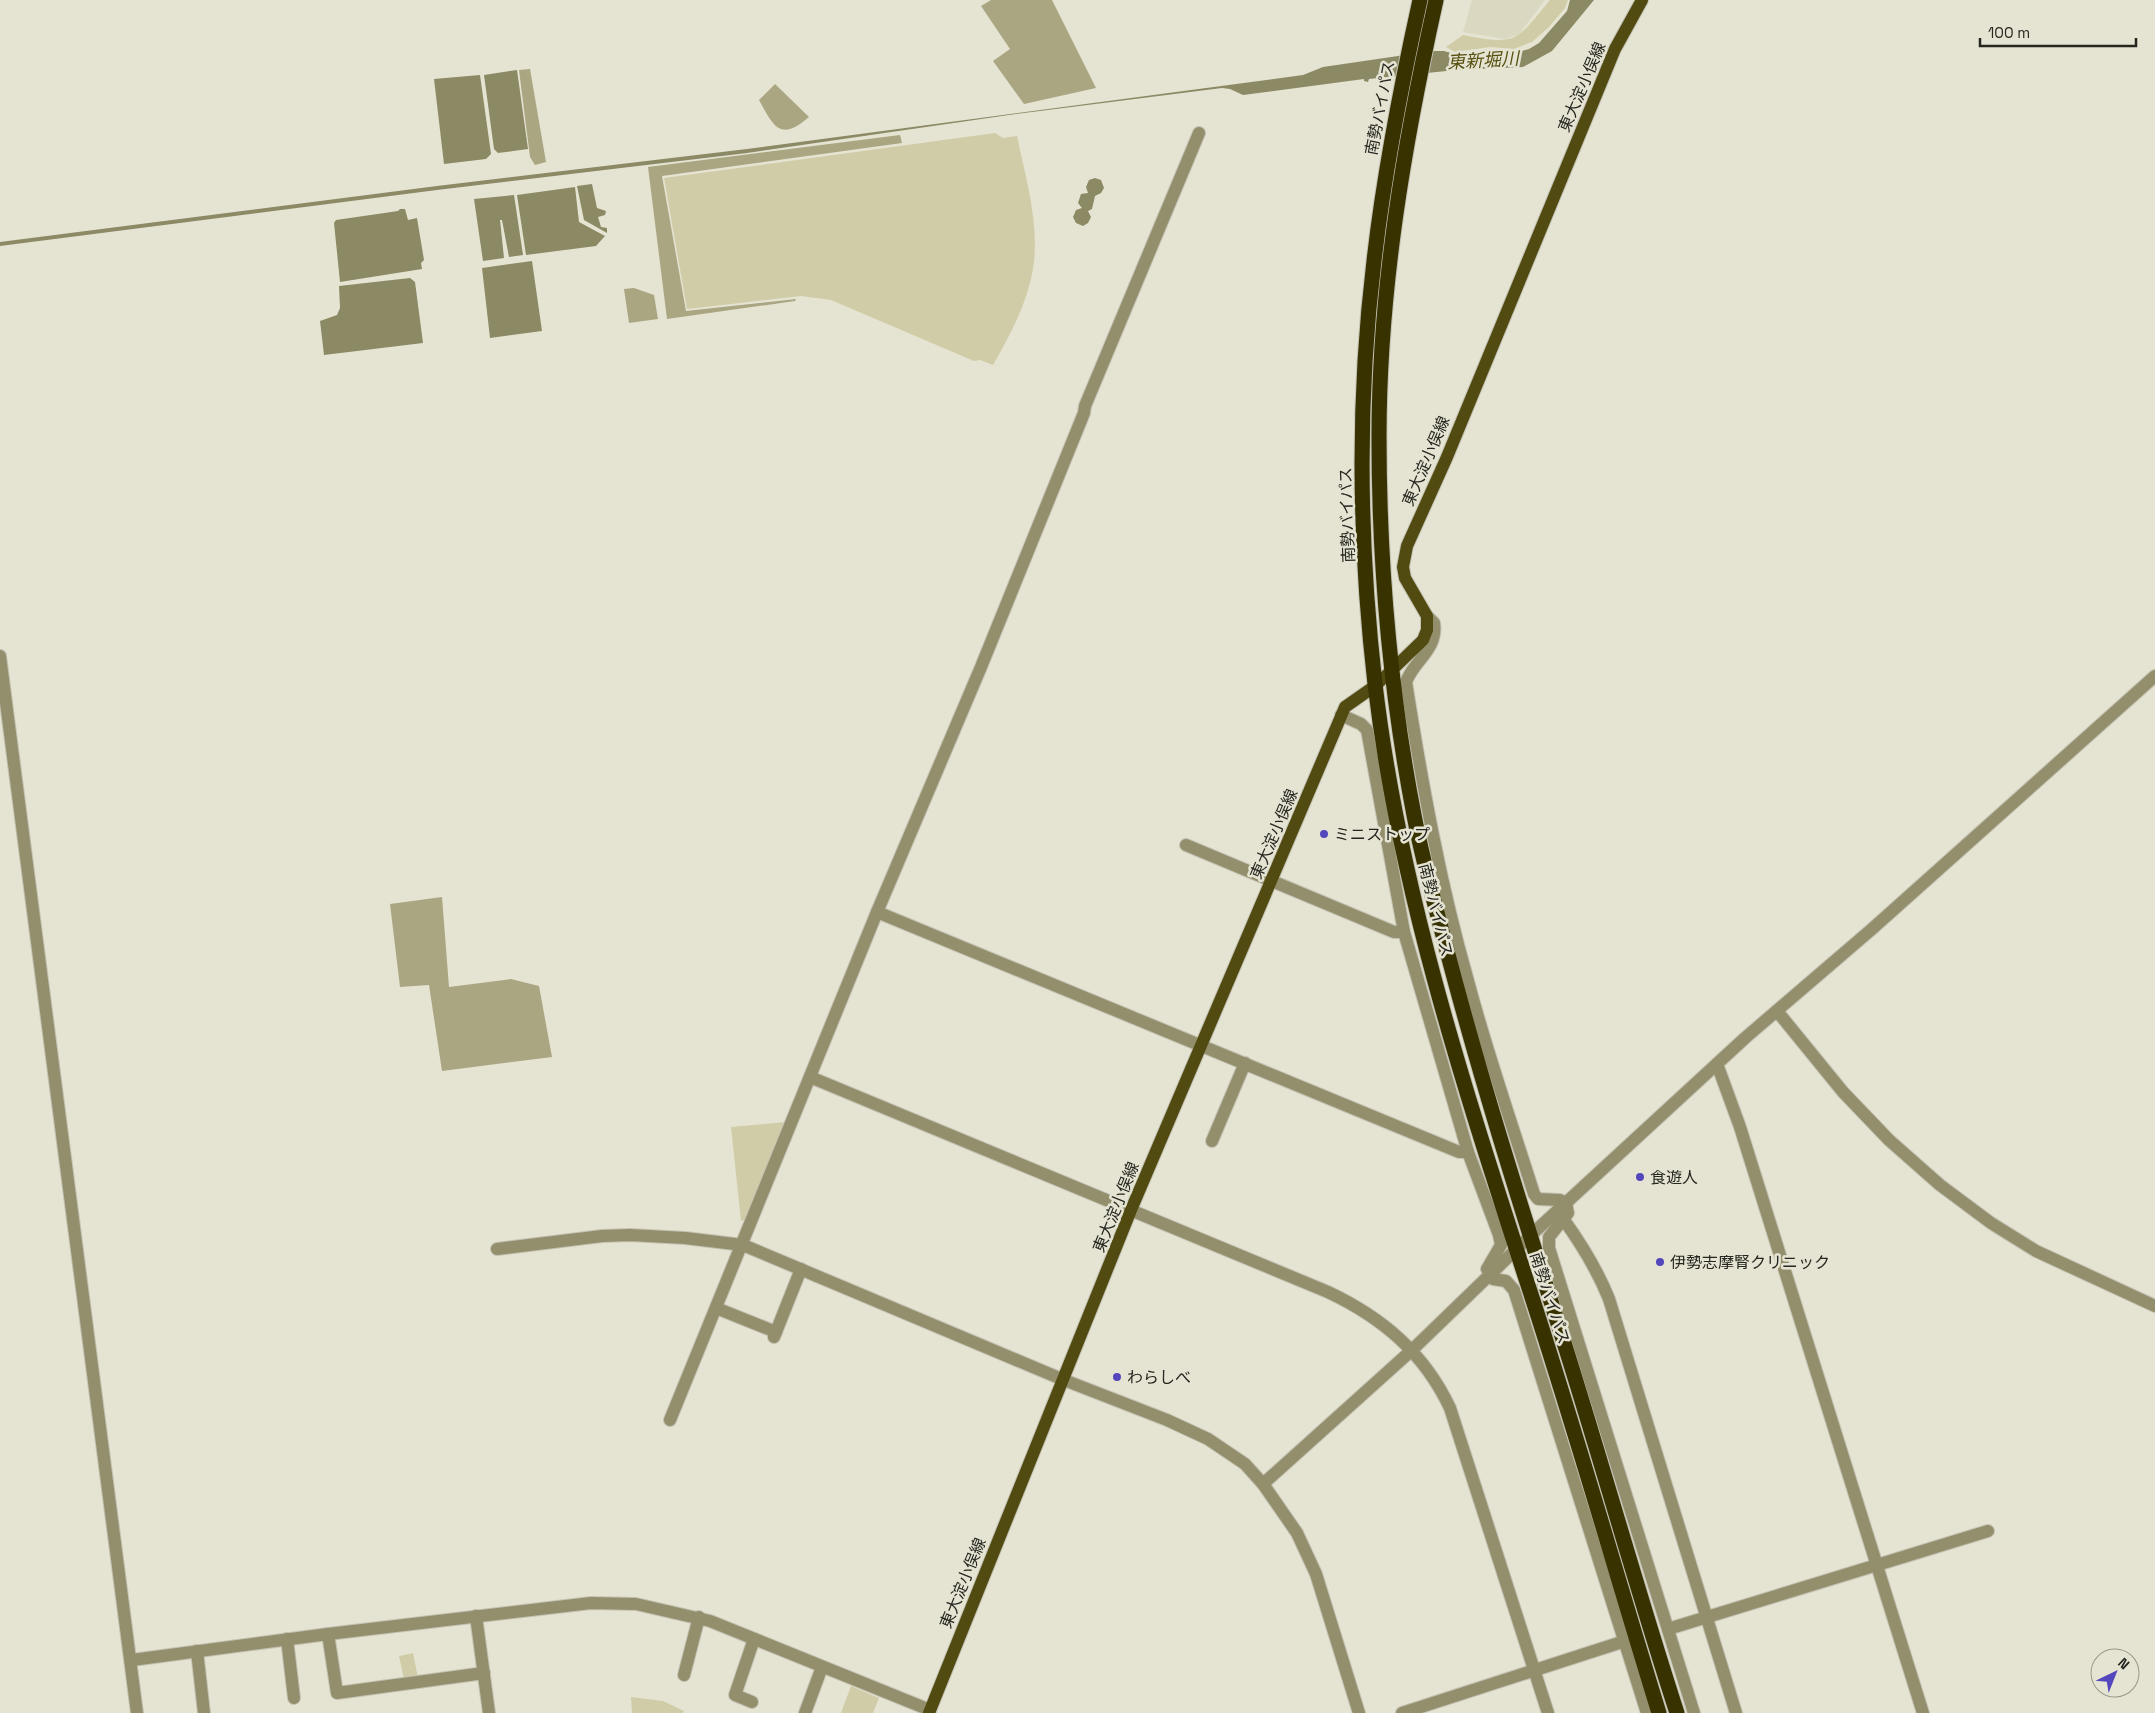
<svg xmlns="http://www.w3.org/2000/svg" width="2155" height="1713" viewBox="0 0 2155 1713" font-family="'Space Grotesk','Noto Sans JP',sans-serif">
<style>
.built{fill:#dad8c0}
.green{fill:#d0cca7}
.forest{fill:#aaa682}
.water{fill:#8c8965}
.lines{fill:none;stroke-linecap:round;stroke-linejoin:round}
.minor-casing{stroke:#c3c2b3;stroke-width:14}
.major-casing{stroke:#c3c2b3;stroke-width:14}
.highway-casing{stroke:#c3c2b3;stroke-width:17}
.minor{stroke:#938f6c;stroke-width:12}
.major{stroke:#514a11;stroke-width:12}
.highway{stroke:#383200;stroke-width:15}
.poi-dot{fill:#5446bd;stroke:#e5e4d3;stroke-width:2}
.labels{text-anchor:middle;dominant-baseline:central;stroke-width:5;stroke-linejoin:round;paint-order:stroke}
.street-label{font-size:16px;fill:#26251f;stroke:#e5e4d3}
.poi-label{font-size:16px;fill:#26251f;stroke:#e5e4d3;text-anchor:start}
.water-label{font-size:18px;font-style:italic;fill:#585112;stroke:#e5e4d3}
</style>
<rect width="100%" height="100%" fill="#e5e4d3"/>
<polygon class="built" points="1472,0 1545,0 1519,34 1505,39 1463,32"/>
<g class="green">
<path d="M 1550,0 L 1568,0 L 1565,8 L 1549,27 L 1532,42 L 1514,49 L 1490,47 L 1455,52 L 1446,47 L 1463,35 C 1518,46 1516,41 1550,0 Z"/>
<path d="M 995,133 L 1003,138 L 1017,136 C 1026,179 1040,225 1033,269 C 1027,304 1010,335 993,365 L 980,360 L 974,361 L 831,300 L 801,296 L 687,309 L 664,178 Z"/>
<polygon points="786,1122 748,1218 741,1221 731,1127"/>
<polygon points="413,1653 418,1678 404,1679 399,1656"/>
<polygon points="851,1686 879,1698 873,1713 841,1713"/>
<polygon points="631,1697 663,1701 684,1711 683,1713 632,1713"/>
</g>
<g class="forest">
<polygon points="991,0 1052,0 1096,88 1024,104 993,61 1010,49 981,6"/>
<polygon points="530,69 546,162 535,165 530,157 519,70"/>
<path d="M 775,84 L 809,117 C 780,142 774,127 759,100 Z"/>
<polygon points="900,135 902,143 662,176 686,311 796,299 795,301 667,319 648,167"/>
<polygon points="634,288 654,295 658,319 629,323 624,289"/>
<polygon points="442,897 449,987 511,979 539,986 552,1057 442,1071 429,985 400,987 390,904"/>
</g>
<g class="water">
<polygon points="1570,0 1594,0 1552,51 1523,67 1456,70 1369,79 1368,82 1364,81 1364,79 1243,95 1230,89 1222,88 1009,115 747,153 437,190 0,246 0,242 437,186 747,149 1303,75 1323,67 1432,51 1444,51 1454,54 1489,50 1515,53 1529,49 1539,43 1567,11"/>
<polygon points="517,70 528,149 498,153 494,149 484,75"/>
<polygon points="480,75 491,154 486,159 444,164 434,79"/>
<polygon points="1095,178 1101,180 1104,188 1101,193 1095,196 1092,209 1088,211 1091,217 1088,223 1083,226 1076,223 1073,217 1076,210 1082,208 1078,203 1081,194 1088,193 1086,187 1089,180"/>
<polygon points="592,184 597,208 606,211 605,215 598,217 601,227 607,228 607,233 584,220 577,186"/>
<polygon points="575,187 579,222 605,236 596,246 526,255 517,195"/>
<polygon points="514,195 523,255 509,257 502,220 500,220 504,258 483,261 474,199"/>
<polygon points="400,209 405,209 408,220 417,218 424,260 421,263 422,269 340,282 334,223 336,220 398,211"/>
<polygon points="532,261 542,331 490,338 482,268"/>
<polygon points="410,278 415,282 423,343 324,355 320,321 337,315 340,308 339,286"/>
</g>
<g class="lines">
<defs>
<g id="minor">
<path d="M 1427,616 L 1434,623 C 1438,650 1414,660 1406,682 C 1422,783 1440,883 1468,981 C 1487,1053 1512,1124 1534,1194 L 1538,1199 L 1560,1200 L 1566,1203 L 1568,1213 L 1549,1237 L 1549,1248 L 1694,1713"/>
<polyline points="0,656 137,1713"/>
<polyline points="1341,715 1361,724 1367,730 1404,932 1468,1152 1499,1235 1501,1245 1487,1269 1493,1279 1506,1281 1514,1290 1647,1713"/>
<polyline points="1186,845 1394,932 1404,932"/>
<polyline points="877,912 1459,1152 1468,1152"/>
<polyline points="1777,1011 1843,1092 1889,1140 1940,1185 1991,1223 2036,1251 2155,1306"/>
<polyline points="1717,1064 1740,1127 1923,1713"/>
<path d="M 810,1077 L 1328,1292 C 1383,1318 1424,1353 1450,1408 L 1548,1713"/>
<polyline points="1212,1141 1245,1063"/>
<path d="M 1564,1220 C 1582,1245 1597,1269 1609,1299 L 1736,1713"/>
<polyline points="497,1249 602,1236 630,1235 685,1238 743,1245 1064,1380 1167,1420 1208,1439 1245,1464 1263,1484 1297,1533 1316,1574 1359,1713"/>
<polyline points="716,1308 776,1332"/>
<polyline points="774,1337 801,1269"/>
<polyline points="670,1420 877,912 981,667 1084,413 1085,406 1199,133"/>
<polyline points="1263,1484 1412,1350 1531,1235 1745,1038 1872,929 2155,676"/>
<polyline points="476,1616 489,1713"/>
<polyline points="1668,1629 1988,1531"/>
<polyline points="328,1634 337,1693 484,1673"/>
<polyline points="287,1639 294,1698"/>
<polyline points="197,1651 204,1713"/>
<polyline points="132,1660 328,1634 591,1603 636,1604 710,1621 930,1710"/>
<polyline points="684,1675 699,1617"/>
<polyline points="752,1702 735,1695 754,1639"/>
<polyline points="805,1713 822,1667"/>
<polyline points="1402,1713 1625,1641"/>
</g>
<polyline id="major" points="929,1713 1131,1210 1345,707 1375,686 1392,670 1423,640 1427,630 1427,616 1405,578 1403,567 1407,546 1447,457 1615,49 1642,0"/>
<g id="highway">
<path d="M 1420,0 C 1401,86 1384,173 1374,261 C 1357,401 1359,544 1375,684 C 1399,889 1464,1087 1527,1282 C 1574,1425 1615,1570 1659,1713"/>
<path d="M 1436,0 C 1404,144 1379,289 1379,437 C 1379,563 1390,691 1414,815 C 1422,858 1434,901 1445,943 C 1479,1074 1520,1204 1561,1333 C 1601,1459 1636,1587 1677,1713"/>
</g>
</defs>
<use href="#minor" class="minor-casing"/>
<use href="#major" class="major-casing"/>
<use href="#highway" class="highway-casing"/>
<use href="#minor" class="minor"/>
<use href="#major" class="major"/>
<use href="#highway" class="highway"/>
</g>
<g class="poi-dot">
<circle cx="1324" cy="834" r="5"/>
<circle cx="1640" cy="1177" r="5"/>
<circle cx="1660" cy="1262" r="5"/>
<circle cx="1117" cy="1377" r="5"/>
</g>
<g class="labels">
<g class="street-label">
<text transform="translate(1582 87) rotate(-67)">東大淀小俣線</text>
<text transform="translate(1380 108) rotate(-79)">南勢バイパス</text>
<text transform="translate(1426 461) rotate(-67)">東大淀小俣線</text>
<text transform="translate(1347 515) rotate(-92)">南勢バイパス</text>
<text transform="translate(1274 834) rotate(-67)">東大淀小俣線</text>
<text transform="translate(1436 910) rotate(76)">南勢バイパス</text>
<text transform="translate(1116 1207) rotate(-68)">東大淀小俣線</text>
<text transform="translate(1550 1298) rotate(72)">南勢バイパス</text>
<text transform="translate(963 1583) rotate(-68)">東大淀小俣線</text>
</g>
<g class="poi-label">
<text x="1334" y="834">ミニストップ</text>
<text x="1650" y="1177">食遊人</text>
<text x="1670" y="1262">伊勢志摩腎クリニック</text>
<text x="1127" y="1377">わらしべ</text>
</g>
<g class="water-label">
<text transform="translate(1483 60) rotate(-3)">東新堀川</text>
</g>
</g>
<g transform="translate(2115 1673) rotate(43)"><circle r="24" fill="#e5e4d3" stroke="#99988b"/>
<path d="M0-4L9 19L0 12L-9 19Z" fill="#5446bd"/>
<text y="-8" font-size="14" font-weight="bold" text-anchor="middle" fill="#26251f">N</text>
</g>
<path d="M1980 38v8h156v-8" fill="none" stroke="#26251f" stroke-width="2.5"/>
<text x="1988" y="38" font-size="15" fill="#26251f" stroke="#e5e4d3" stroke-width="4" paint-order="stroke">100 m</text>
</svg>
